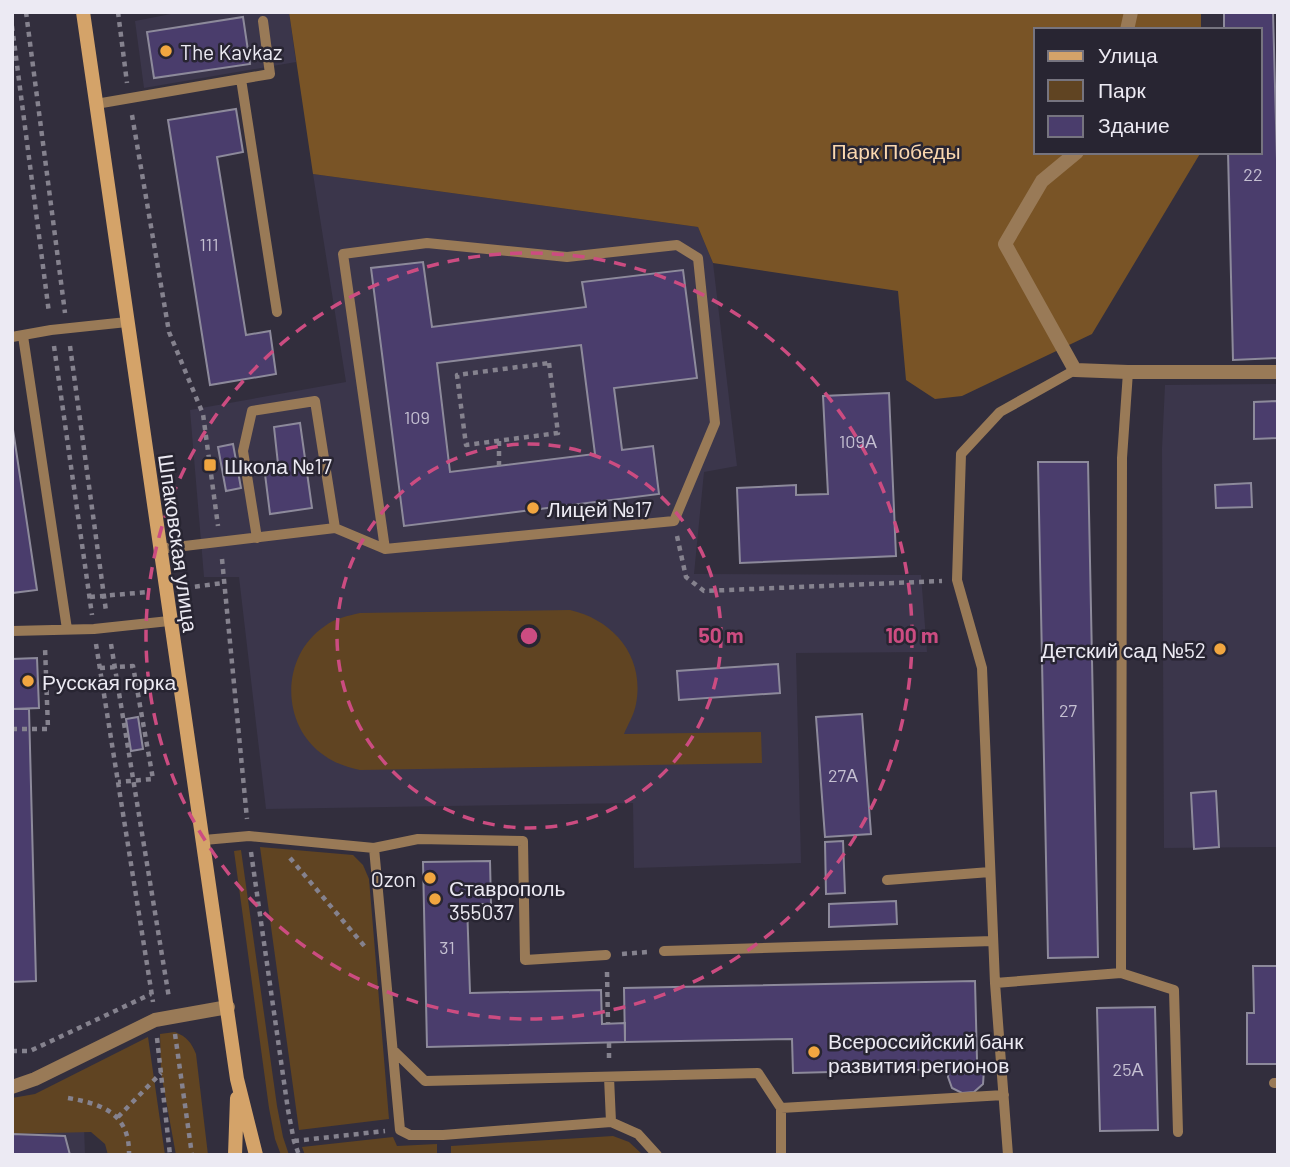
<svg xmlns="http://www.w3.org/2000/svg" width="1290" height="1167" viewBox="0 0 1290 1167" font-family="Barlow,sans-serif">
  <rect width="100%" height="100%" fill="#322e3d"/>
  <path fill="#3b364b" d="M181 12H289L296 62 144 88 135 21Z
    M313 174 698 227 713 263 737 466 704 472 694 574 921 575 927 652 796 653 801 863 634 868 633 803 266 809 239 577H204L190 410 346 382Z
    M1278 384V847L1164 848 1162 449 1165 385Z
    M84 1126 85 1155H12V1128Z"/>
  <path fill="#604422" d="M570 610C614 620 645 657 636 704 634 715 628 724 624 734L761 732 762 763 360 770C348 767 336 764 325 756 280 726 280 656 325 626 335 618 348 616 360 613Z
    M260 847 353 855 363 865 369 879 389 1119 299 1130Z
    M241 850 277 1106 283 1137 289 1155H281L275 1139 269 1108 234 851Z
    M175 1032C187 1037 191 1042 196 1054L208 1155H176L161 1073 160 1034Z
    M148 1037 165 1155H108L105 1144 91 1132 12 1134V1098L35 1094Z
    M613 1136 629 1142 643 1155H451V1146Z
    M393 1137 397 1146 437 1144V1155H305L302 1147Z"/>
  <path fill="#795426" d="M289 12H1201V30H1036V152H1201L1092 334 962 396 935 399 906 380 898 291 713 263 698 227 313 174Z"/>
  <path fill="#4a3d6c" stroke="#8d8a9b" stroke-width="2" fill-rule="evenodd" d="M1224 12H1273L1278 197V358L1233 360 1228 152H1260V30H1224Z
    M243 17 250 64 154 78 147 32Z
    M236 109 243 152 217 157 246 335 270 331 276 374 210 385 168 120Z
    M423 262 432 327 586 307 582 282 683 270 697 378 614 388 622 450 653 446 659 494 404 526 371 268ZM581 345 595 454 450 472 437 363Z
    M889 393 896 556 740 563 737 488 796 485V495L828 494 823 396Z
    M1278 401V438L1254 439V402Z
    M12 423 37 590 12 593Z
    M300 423 312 508 270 514 264 466 278 464 274 427Z
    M233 444 241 488 226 491 218 447Z
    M1038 462H1088L1098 957 1048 958Z
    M1251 483 1252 507 1216 508 1215 485Z
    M37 658 39 708 12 709V659Z
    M778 664 780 693 679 700 677 671Z
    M12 709H29L36 981 12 982Z
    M862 714 871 834 825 837 816 717Z
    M138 717 143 749 131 751 126 719Z
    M1216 791 1219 847 1194 849 1191 793Z
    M843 841 845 893 826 894 825 842Z
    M490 861 491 904H467L470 993 601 990 602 1024 625 1023V1042L427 1047 423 862Z
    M896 901 897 924 829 927V904Z
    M1253 966H1278V1064H1247V1013H1254Z
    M975 981 977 1060 984 1070 983 1084 974 1092 962 1093 952 1088 948 1077 949 1069 793 1073 792 1039 625 1042 624 988Z
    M1155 1007 1158 1130 1100 1131 1097 1008Z
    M12 1134 65 1136 70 1155H12Z"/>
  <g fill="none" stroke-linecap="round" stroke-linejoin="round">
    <path stroke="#85828e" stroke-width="4.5" stroke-dasharray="5 5" stroke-linecap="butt" d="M26 12 65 313
      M118 12 127 83
      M12 26 49 313
      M132 115 169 332 203 414 218 526
      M54 346 92 615
      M70 346 106 611
      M549 363 558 433 466 445 457 375Z
      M499 441V466
      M677 536 686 577 704 591 942 581
      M222 559 247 819
      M185 588 223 583
      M90 597 148 592
      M96 644 153 1002
      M111 644 169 998
      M100 668 133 666 153 779 118 782
      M12 729H48L45 647
      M251 852 288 1110 294 1141 299 1155
      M290 858 366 948
      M622 954 648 952
      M607 972 608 1023
      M175 1034 192 1155
      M157 1038 170 1155
      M609 1043V1062
      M12 1051H30L151 994
      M68 1098C103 1104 130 1114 129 1155
      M118 1117 161 1073
      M294 1141 385 1131"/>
    <path stroke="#997a57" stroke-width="10" d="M241 79 277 312
      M96 104 270 74 263 21
      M23 336 67 629
      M12 337 51 330 127 322
      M335 528 385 549 674 521 715 423 698 258 677 245 567 257 427 243 343 254 385 549
      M159 549 335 528 315 401 252 411 243 451 257 538
      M12 631 94 629 169 621
      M204 840 249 836 374 848 418 839 523 841 525 960 606 955
      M374 848 400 1130 410 1135H443L611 1122 638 1134 657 1155
      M887 880 990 872
      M664 951 993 941
      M1121 973 1174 990 1178 1132
      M995 983 1121 973 1122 458 1128 372
      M393 1050 425 1081 758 1073 781 1108 1004 1095
      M609 1077 611 1122
      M1274 1083H1278
      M781 1108V1155
      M1008 1155 995 983 982 668 957 580 961 454 1000 412 1075 370"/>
    <path stroke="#997a57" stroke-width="14" d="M1127 30 1131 12
      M1077 152 1042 181 1005 244 1075 370 1128 372H1278
      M12 1087 35 1079 155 1020 228 1007"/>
    <path stroke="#d4a369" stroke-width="14" d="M83 12 237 1079 256 1155
      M235 1155 237 1098"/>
  </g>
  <g fill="none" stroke="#cc4c81" stroke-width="3.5" stroke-dasharray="12 9">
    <circle cx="529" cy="636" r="192"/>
    <circle cx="529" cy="636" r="383"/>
  </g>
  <g fill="#f1a640" stroke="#282532" stroke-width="2.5">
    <circle cx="166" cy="51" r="7"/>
    <rect x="203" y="458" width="14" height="14" rx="3.5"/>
    <circle cx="533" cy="508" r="7"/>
    <circle cx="1220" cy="649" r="7"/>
    <circle cx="28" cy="681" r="7"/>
    <circle cx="430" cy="878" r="7"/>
    <circle cx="435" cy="899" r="7"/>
    <circle cx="814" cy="1052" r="7"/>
  </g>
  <g text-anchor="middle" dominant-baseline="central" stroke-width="5" stroke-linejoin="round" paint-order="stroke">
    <g font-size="18" fill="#c4bfd1">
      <text x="1253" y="174">22</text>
      <text x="209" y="244">111</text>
      <text x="417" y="417">109</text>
      <text x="858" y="441">109А</text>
      <text x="1068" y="710">27</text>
      <text x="843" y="775">27А</text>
      <text x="447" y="947">31</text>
      <text x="1128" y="1069">25А</text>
    </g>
    <g font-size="21" fill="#eceaf3" stroke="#282532" text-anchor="start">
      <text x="180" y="51">The Kavkaz</text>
      <text x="224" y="465">Школа №17</text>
      <text x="547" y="508">Лицей №17</text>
      <text x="1206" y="649" text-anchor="end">Детский сад №52</text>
      <text x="42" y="681">Русская горка</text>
      <text x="416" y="878" text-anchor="end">Ozon</text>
      <text x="449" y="887">Ставрополь<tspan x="449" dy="24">355037</tspan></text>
      <text x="828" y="1040">Всероссийский банк<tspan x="828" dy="24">развития регионов</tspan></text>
    </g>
    <g font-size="21" fill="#fad7af" stroke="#282532">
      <text x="896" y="150">Парк Победы</text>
    </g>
    <g font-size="21" fill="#eceaf3" stroke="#282532">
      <text transform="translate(179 543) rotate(82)">Шпаковская улица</text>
    </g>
  </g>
  <circle cx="529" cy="636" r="10" fill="#cc4c81" stroke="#282532" stroke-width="3.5"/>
  <g font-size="21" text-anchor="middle" font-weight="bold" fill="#cc4c81" stroke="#282532" stroke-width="5" stroke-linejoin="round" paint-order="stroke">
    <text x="721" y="643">50 m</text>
    <text x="912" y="643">100 m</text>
  </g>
  <rect width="1290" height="1167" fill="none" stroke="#eceaf3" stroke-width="28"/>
  <rect x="1034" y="28" width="228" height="126" fill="#282532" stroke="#76747f" stroke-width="2"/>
  <rect x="1048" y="51" width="35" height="10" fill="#d4a369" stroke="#76747f" stroke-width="2"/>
  <text x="1098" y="63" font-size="21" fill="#eceaf3">Улица</text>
  <rect x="1048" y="80" width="35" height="21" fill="#604422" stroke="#76747f" stroke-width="2"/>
  <text x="1098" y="98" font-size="21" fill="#eceaf3">Парк</text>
  <rect x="1048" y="116" width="35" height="21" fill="#4a3d6c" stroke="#76747f" stroke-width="2"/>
  <text x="1098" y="133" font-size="21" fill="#eceaf3">Здание</text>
</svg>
